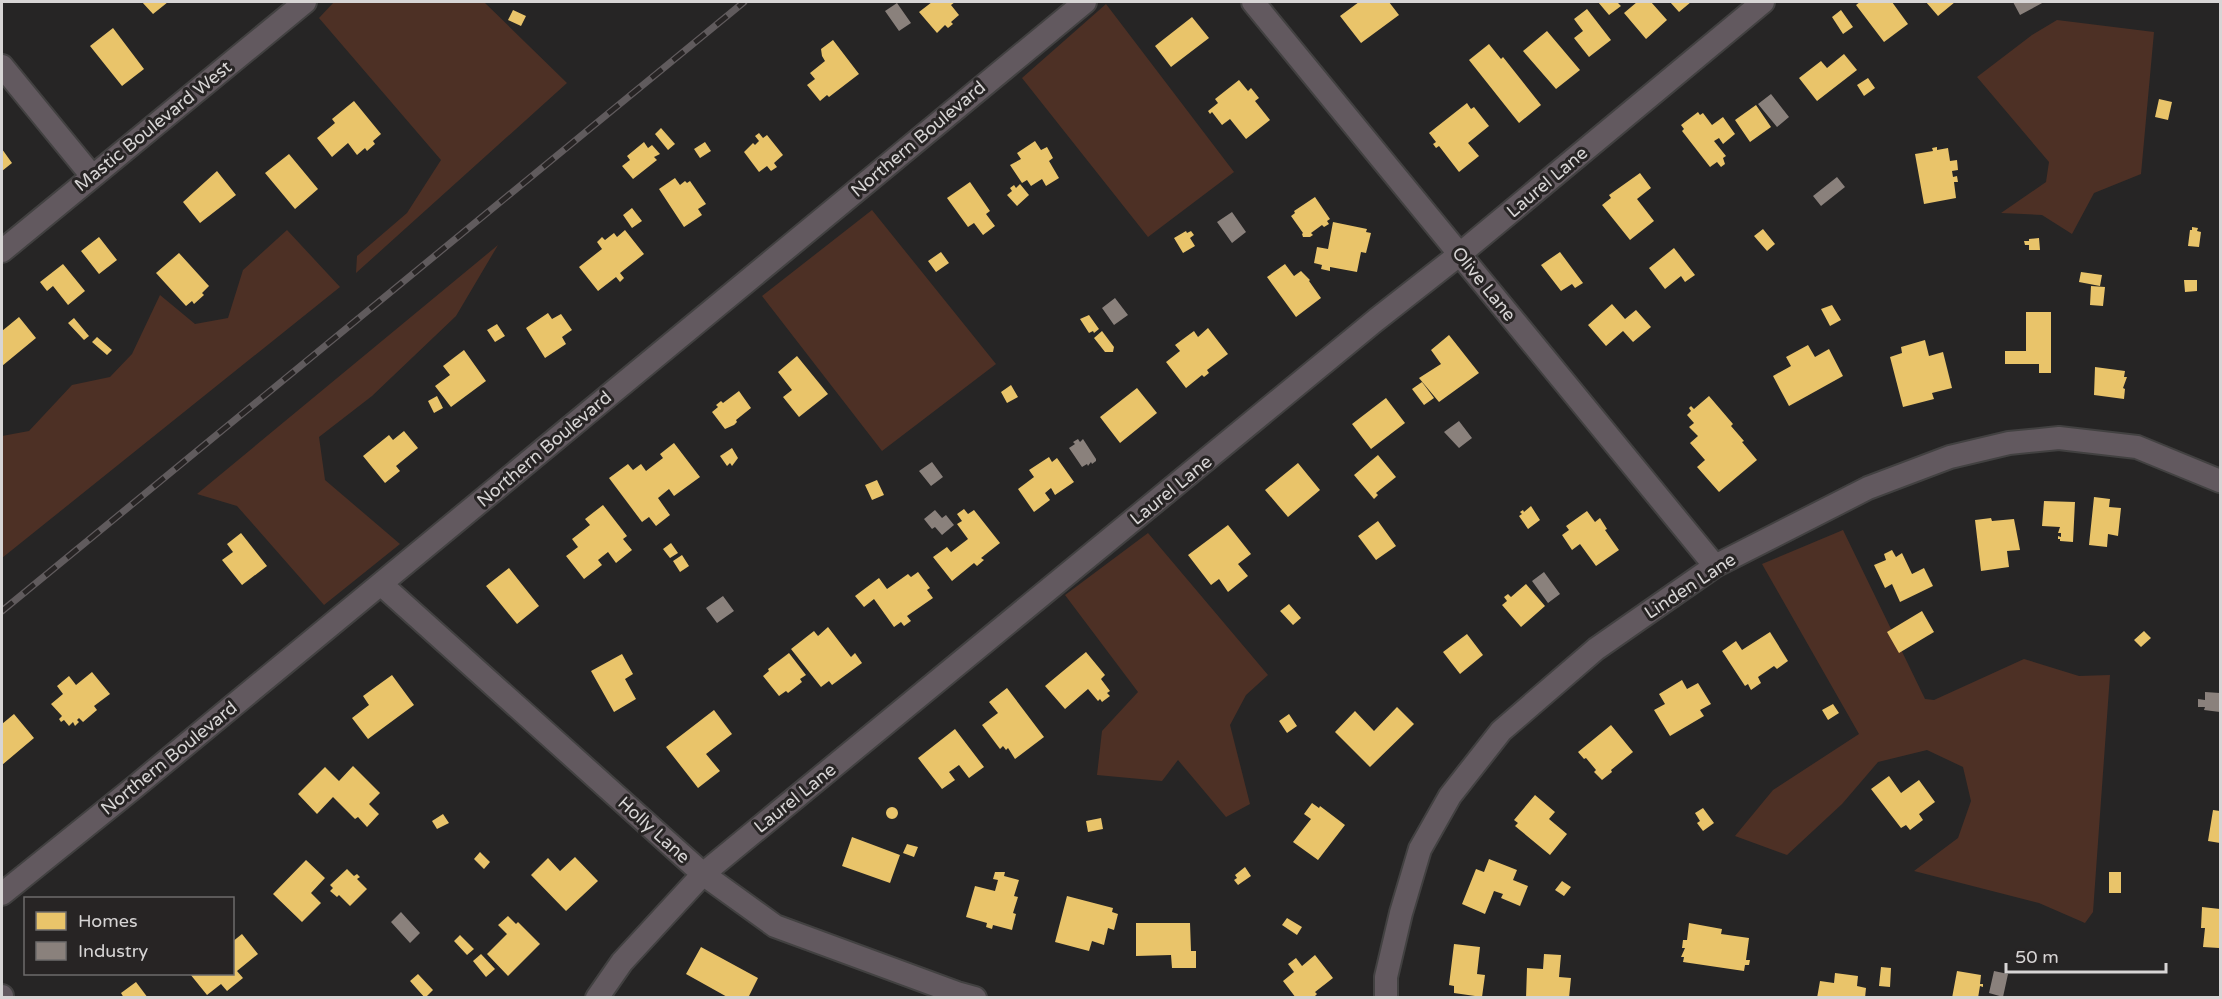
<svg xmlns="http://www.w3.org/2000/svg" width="2222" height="999" viewBox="0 0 2222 999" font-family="'Varela Round',sans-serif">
  <rect width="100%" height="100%" fill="#262525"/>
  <path fill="#4d3025" d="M334 2H484L567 83 356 273 357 256 407 213 441 160 319 18Z
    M1106 4 1234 172 1148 237 1022 78Z
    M2057 20 2154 32 2141 174 2094 193 2072 234 2042 215 2001 213 2046 182 2049 162 1977 77 2032 35Z
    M872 210 996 364 882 451 762 296Z
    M287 230 340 287 2 558V436L29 431 72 385 110 377 132 354 160 295 195 324 228 318 243 270Z
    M498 245 456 316 372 396 319 437 325 480 400 544 324 605 237 506 197 494Z
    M1843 530 1925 699 1934 700 2024 659 2079 676 2110 675 2093 912 2085 923 2039 903 1914 871 1958 838 1971 801 1963 767 1927 750 1878 762 1842 804 1787 855 1735 836 1773 790 1859 734 1762 564Z
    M1148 533 1268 675 1246 695 1230 725 1250 804 1226 817 1178 760 1162 781 1097 775 1102 731 1138 692 1065 595Z"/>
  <path fill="#e9c46a" d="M142 2H168L153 14Z
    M932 2H955L951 5 959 15 951 22 953 24 948 28 945 25 937 33 919 12Z
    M1359 2H1389L1399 15 1361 43 1340 16Z
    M1598 2H1620L1618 3 1621 6 1609 15Z
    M1637 2H1651L1667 20 1646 39 1624 13Z
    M1670 2H1691L1679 12Z
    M1860 2H1892L1908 24 1884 42 1856 5Z
    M1926 2H1955L1938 16Z
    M1587 9 1611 40 1589 57 1574 38 1583 31 1574 19Z
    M513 10 526 16 521 26 508 20Z
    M1841 10 1853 27 1843 34 1832 17Z
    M1192 17 1209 38 1171 67 1155 46Z
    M113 28 144 69 122 86 90 46Z
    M1547 31 1580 70 1556 89 1523 51Z
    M833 40 859 74 829 97 827 95 820 101 807 85 815 79 810 73 825 61 822 56 821 49Z
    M1489 44 1501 59 1503 57 1541 105 1519 123 1469 60Z
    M1844 54 1857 70 1817 101 1799 78 1821 61 1827 68Z
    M1868 78 1875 88 1864 96 1857 85Z
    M1239 80 1248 91 1251 88 1259 98 1255 101 1270 120 1246 139 1230 119 1222 125 1212 112 1210 114 1208 111 1218 103 1215 99Z
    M2159 99 2172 102 2168 120 2155 117Z
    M354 101 381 134 373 141 375 144 367 151 365 148 357 155 348 143 332 157 317 138 335 123 332 119Z
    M1467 103 1471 109 1474 107 1489 126 1468 143 1479 156 1459 172 1439 146 1436 148 1433 144 1436 142 1429 133Z
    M1756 105 1771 127 1750 142 1735 120Z
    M1698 112 1700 115 1703 113 1712 125 1723 117 1735 134 1723 144 1719 138 1714 141 1726 156 1723 158 1725 164 1721 167 1717 162 1710 167 1682 131 1684 129 1681 125Z
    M661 128 675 144 668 150 655 134Z
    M759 133 763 138 767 135 783 155 774 163 777 167 771 171 767 166 759 172 744 152 753 143 755 145 759 141 755 136Z
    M1035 141 1041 150 1047 147 1053 158 1049 161 1059 178 1046 186 1042 179 1031 186 1027 180 1022 183 1010 165 1021 159 1017 153Z
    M644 142 648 148 652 145 660 154 654 157 657 160 633 179 622 166 630 160 627 156Z
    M705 142 711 151 700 158 694 149Z
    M1937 147V150L1948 148 1950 161 1957 160 1958 170 1952 171 1953 177 1957 176 1958 182H1954L1956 198 1924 204 1915 154 1933 151 1932 148Z
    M2 149 12 163 2 171Z
    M289 154 318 189 295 209 265 173Z
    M217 171 236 195 200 223 183 202Z
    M1640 173 1651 188 1637 199 1654 221 1630 240 1602 205 1611 198 1609 195Z
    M675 178 680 185 685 181 687 183 690 181 706 204 698 209 702 215 684 227 659 189Z
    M970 182 990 211 986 214 995 226 983 235 974 223 968 227 947 198Z
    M1020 184 1029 195 1017 206 1007 195 1012 191 1010 188 1014 185 1016 188Z
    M1315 197 1330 219 1327 221 1329 224 1324 227 1322 225 1311 233 1313 235 1310 237H1303L1302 234 1303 233 1291 216 1295 213 1294 211Z
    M632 208 642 221 632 228 623 215Z
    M1333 222 1367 229 1366 232 1371 233 1366 253 1361 252 1357 272 1330 267V271L1321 269 1322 265 1314 263 1317 247 1328 249Z
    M2192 227 2198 228 2197 231 2201 232 2199 247 2188 246 2190 230H2192Z
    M1763 229 1775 244 1767 251 1754 236Z
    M625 230 644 254 620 273 624 278 620 282 616 277 598 291 579 267 602 249 597 242 602 237 605 240 614 233 617 237Z
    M1186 231 1187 233 1191 231 1194 235 1190 238 1195 246 1183 253 1174 238Z
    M99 237 117 260 99 274 81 251Z
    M2039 238 2040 250H2029V245H2025L2024 241H2029V239Z
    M1674 248 1695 275 1685 282 1681 276 1665 289 1649 268Z
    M941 252 949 263 936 272 928 261Z
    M1560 252 1583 283 1575 288 1572 284 1561 291 1541 265Z
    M179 253 209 286 202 293 204 295 194 304 192 301 186 306 156 273Z
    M63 264 85 291 68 305 53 286 47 291 40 282Z
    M1285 264 1294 276 1301 271 1310 280 1309 281 1321 298 1296 317 1267 277Z
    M2081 272 2102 275 2100 286 2079 282Z
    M2184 280H2197V291L2185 292Z
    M2091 286 2105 287 2103 306 2090 305Z
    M1612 304 1625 319 1636 310 1651 327 1633 342 1623 331 1606 346 1588 325Z
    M1832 305 1841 320 1830 326 1821 309Z
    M2026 312H2051V373H2039V364H2005V351H2026Z
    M548 313 552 319 561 314 572 330 562 337 566 344 545 358 526 328Z
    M1089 315 1099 329 1094 333 1093 331 1089 333 1080 319Z
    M19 317 36 338 2 366V331Z
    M74 318 89 336 84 340 68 323Z
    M497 324 505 336 495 342 487 330Z
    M1208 328 1228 354 1207 370 1209 373 1204 377 1202 375 1186 388 1166 362 1180 351 1175 345 1194 331 1198 337Z
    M1102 331 1114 347 1113 352H1105L1094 338Z
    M1449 335 1479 373 1439 402 1419 378 1441 364 1431 350Z
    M97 337 112 350 107 355 92 342Z
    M1925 340 1929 356 1943 352 1952 388 1932 393 1934 399 1903 407 1890 357 1902 353 1901 347Z
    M1808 345 1815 357 1829 349 1843 376 1789 406 1773 376 1791 366 1786 357Z
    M464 350 486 381 451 407 435 386 450 375 443 366Z
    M797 356 828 394 799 417 783 397 792 390 778 372Z
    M2095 367 2125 371 2124 377H2127L2123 388 2125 389 2124 399 2094 395Z
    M1422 382 1434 398 1424 405 1412 389Z
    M1011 385 1018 397 1007 403 1001 392Z
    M1137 388 1157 413 1120 443 1100 417Z
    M739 391 751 408 736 420 737 422 734 425 725 429 712 412 718 407 716 405 721 401 723 403Z
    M437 396 443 408 434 413 428 401Z
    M1709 396 1733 424 1731 426 1744 441 1742 442 1757 460 1719 492 1697 467 1705 460 1690 443 1698 436 1689 427 1694 423 1687 415 1691 411 1689 408 1691 406 1694 409Z
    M1386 398 1405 423 1371 449 1352 424Z
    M404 431 418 448 396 466 400 471 385 483 363 456 389 435 393 440Z
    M674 443 700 477 674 496 669 489 658 498 670 515 656 526 649 517 642 522 609 478 628 464 633 470 641 464 646 471 663 458 660 454Z
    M732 448 738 458 732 466 730 463 727 466 720 456Z
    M1378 455 1396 477 1376 493 1378 495 1374 499 1354 475Z
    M1049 457 1052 462 1057 458 1074 482 1055 495 1051 488 1045 493 1050 500 1034 512 1018 489 1034 477 1029 470Z
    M1298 463 1320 490 1288 517 1265 490Z
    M877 480 884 495 872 500 865 485Z
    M2094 497 2110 499 2109 507 2121 508 2118 536 2108 534 2107 547 2089 545Z
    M2044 501 2075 502 2073 542 2060 541V539H2058V536L2061 537V533H2058L2060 527 2042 526Z
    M603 505 627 536 623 539 632 550 616 563 608 552 598 560 602 565 584 579 566 556 578 547 572 539 590 525 585 519Z
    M1531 506 1540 520 1528 529 1519 516 1522 514 1520 512 1523 510 1524 512Z
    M964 509 968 514 974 510 1000 543 981 558 984 560 977 566 974 563 952 581 933 557 947 547 951 552 968 539 957 524 962 521 957 514Z
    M1587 511 1595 522 1600 518 1607 529 1605 530 1619 550 1596 566 1580 544 1572 550 1562 535 1569 530 1566 526Z
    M1991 518 1992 521 2014 519 2020 550 2007 551 2009 567 1981 571 1975 520Z
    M1378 521 1396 546 1376 560 1358 536Z
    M1228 525 1251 554 1238 564 1248 576 1228 592 1219 579 1211 585 1188 555Z
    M241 533 267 566 242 585 222 560 233 552 227 544Z
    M671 543 678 553 670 558 663 549Z
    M1892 550 1896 557 1902 553 1912 574 1924 568 1933 586 1900 602 1892 584 1885 588 1874 565 1886 560 1884 554Z
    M682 555 689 566 680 572 673 561Z
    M509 568 539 606 517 624 486 586Z
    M918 572 930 588 927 590 933 598 907 616 911 621 904 626 901 622 894 627 874 599 864 607 855 596 879 578 887 589 908 574 911 577Z
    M1526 584 1545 606 1521 627 1502 605 1507 601 1504 597 1508 594 1511 597Z
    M1289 604 1301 618 1293 625 1280 611Z
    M1922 611 1934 632 1899 653 1887 632Z
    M828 627 851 657 855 653 862 663 832 685 829 681 821 687 791 649 814 631 818 636Z
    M2144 631 2151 638 2141 647 2134 640Z
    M1770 632 1788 661 1777 669 1774 666 1758 677 1761 683 1751 690 1748 684 1745 686 1722 651 1736 641 1742 650Z
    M1467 634 1483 655 1460 674 1443 652Z
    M1086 652 1105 675 1101 679 1110 691 1107 693 1110 696 1102 702 1100 699 1098 701 1088 689 1065 709 1045 686Z
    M789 653 806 675 800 679 802 682 788 693 786 691 779 696 763 676 769 671 768 669Z
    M622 654 633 674 625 679 636 699 614 712 591 671Z
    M92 672 110 694 94 706 97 710 83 722 79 718 77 720 79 722 75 726 73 722 69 726 64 720 61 722 59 719 62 716 51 704 63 694 57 686 69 676 76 685Z
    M392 675 414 705 368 739 352 718 369 705 363 696Z
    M1682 680 1687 689 1698 683 1711 704 1700 710 1704 716 1670 736 1654 710 1665 704 1659 694Z
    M1007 688 1044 737 1015 759 1008 748 1006 750 1003 746 1000 749 982 725 998 713 989 702Z
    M1833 704 1839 713 1828 720 1822 710Z
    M1397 707 1414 724 1370 767 1335 732 1355 711 1374 731Z
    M714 710 732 734 706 754 720 771 698 788 666 747Z
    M14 714 34 738 2 765V724Z
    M1289 714 1297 726 1287 733 1279 721Z
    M1611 725 1633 752 1611 770 1612 772 1602 780 1594 772 1596 770 1586 758 1584 759 1578 752Z
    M955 729 984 767 969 778 959 765 949 772 955 780 942 789 918 758Z
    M353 766 380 793 369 804 379 814 367 827 358 817 355 819 333 797 317 814 298 794 325 767 339 781Z
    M1889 776 1901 793 1919 780 1935 802 1919 814 1923 820 1910 830 1906 825 1901 828 1871 789Z
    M1535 795 1555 812 1549 819 1567 834 1550 855 1515 826 1518 823 1514 820Z
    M1312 803 1319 808 1320 806 1345 825 1318 860 1293 842 1311 819 1304 814Z
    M886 813a6 6 0 1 1 12 0a6 6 0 1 1-12 0Z
    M1703 808 1714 823 1703 831 1697 823 1700 821 1695 813Z
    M2213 810 2220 811V843L2208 841Z
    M443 814 449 823 437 829 432 821Z
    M1101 818 1103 829 1088 832 1086 821Z
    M852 837 900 855 890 883 842 866Z
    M907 844 918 847 914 857 903 853Z
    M480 852 490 862 484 869 474 859Z
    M575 857 598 881 566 911 531 875 548 858 560 871Z
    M1489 859 1517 870 1513 880 1528 886 1520 906 1501 898 1503 894 1494 891 1485 914 1462 904 1476 869 1484 872Z
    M306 860 325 878 311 893 321 903 302 922 273 894Z
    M1245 867 1251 876 1238 885 1234 880 1237 878 1235 875Z
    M347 869 354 876 357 874 360 877 357 879 367 889 350 906 339 895 337 897 330 891 333 888 330 885Z
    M995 872H1005L1004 876 1019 880 1014 896 1018 897 1013 913 1016 914 1012 930 993 925 992 929 986 927 987 923 966 917 975 886 995 891 998 880 993 879Z
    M2109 872H2121V893H2109Z
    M1562 881 1571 887 1564 896 1555 890Z
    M1067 896 1113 908 1112 912 1118 914 1114 930 1108 928 1104 945 1092 941 1089 951 1055 942Z
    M2202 907 2220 909 2219 948 2203 947 2205 928H2201Z
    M508 916 516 924 518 922 540 944 508 976 487 954 507 934 498 925Z
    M1287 918 1302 927 1297 935 1282 925Z
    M1136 923H1190L1191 951H1196V968H1172L1171 955 1136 956Z
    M1689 923 1722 929 1721 934 1749 938 1746 960H1750L1749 965H1745L1744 971 1683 962 1684 957H1681L1685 948H1682L1683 940H1687Z
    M242 934 258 954 237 971 243 978 227 991 221 984 207 995 190 974H232V942Z
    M460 935 474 949 467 955 454 941Z
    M1454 944 1480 947 1477 974 1485 975 1482 997 1454 993V986L1449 985Z
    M701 947 758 978 748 998H729L686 974Z
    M481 954 495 969 486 977 473 961Z
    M1544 954 1561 955 1559 977 1571 978 1569 998H1526L1527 968 1543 969Z
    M1315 955 1333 978 1315 992 1317 994 1313 998H1296L1283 981 1294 972 1288 964 1296 958 1302 966Z
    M1881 967 1891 968 1890 987 1879 986Z
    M1957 971 1981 975 1980 984H1983V987L1980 986 1978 998H1952Z
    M1835 973 1858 976 1857 986 1866 988 1865 998H1817L1820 981 1834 983Z
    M418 974 433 990 425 998 410 981Z
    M136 982 148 998H124L121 993Z"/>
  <path fill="#8a817c" d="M2013 2H2044L2020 15Z
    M897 3 911 23 899 31 885 11Z
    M1771 94 1789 117 1777 127 1758 104Z
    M1837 177 1845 187 1821 206 1813 196Z
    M1232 212 1246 232 1232 243 1217 222Z
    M1115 298 1128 315 1114 325 1102 308Z
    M1459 421 1472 438 1459 448 1444 432Z
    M1078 439 1080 442 1083 439 1096 459V461L1092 464 1091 462 1088 466 1087 464 1082 467 1069 448 1075 444 1073 442Z
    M932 462 943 477 931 486 919 471Z
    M935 510 942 518 946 515 954 525 942 535 935 527 932 529 924 519Z
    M1544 572 1560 594 1548 603 1532 581Z
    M723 596 734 611 717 623 706 608Z
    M2205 692 2220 693V712L2204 710 2205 707H2198V699L2205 700Z
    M401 912 420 933 410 943 391 922Z
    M1994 971 2008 974 2003 997 1989 993Z"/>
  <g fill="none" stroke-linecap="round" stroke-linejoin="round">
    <g stroke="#424141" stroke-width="26">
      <path id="minor" d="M1253 2 1715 566
        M2 66 92 176
        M2 251 305 2
        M381 584 703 874 775 926 957 993 975 998
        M2 894 136 786 1085 2
        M2 996V998
        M597 998 622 962 703 874 1376 320 1460 254 1763 2
        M1386 998V977L1401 913 1420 849 1450 796 1501 731 1596 649 1715 566 1868 488 1950 457 2009 443 2059 438 2137 447 2220 481"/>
    </g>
    <use href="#minor" stroke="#62595f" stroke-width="22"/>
    <g stroke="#605b5d" stroke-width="7">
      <path id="rail" d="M2 611 744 2"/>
    </g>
    <use href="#rail" stroke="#272424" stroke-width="4.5" stroke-dasharray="14" stroke-linecap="butt"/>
  </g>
  <g text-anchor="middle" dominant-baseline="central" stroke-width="6" stroke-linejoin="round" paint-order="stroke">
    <g font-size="18" fill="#d7d5d5" stroke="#272424">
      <text transform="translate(153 126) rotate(-39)">Mastic Boulevard West</text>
      <text transform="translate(918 139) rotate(-40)">Northern Boulevard</text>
      <text transform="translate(1547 182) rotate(-40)">Laurel Lane</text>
      <text transform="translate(1484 284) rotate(51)">Olive Lane</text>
      <text transform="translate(544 449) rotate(-40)">Northern Boulevard</text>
      <text transform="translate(1171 490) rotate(-39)">Laurel Lane</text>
      <text transform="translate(1690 586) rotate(-33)">Linden Lane</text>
      <text transform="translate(169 758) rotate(-39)">Northern Boulevard</text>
      <text transform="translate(795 798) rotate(-39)">Laurel Lane</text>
      <text transform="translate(654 830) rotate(42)">Holly Lane</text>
    </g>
  </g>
  <rect width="2222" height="999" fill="none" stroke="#d7d5d5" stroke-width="6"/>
  <rect x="24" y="897" width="210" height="78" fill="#272424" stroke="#6d6b6b" stroke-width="1.5"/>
  <rect x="36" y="912" width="30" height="18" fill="#e9c46a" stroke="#6d6b6b" stroke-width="1.5"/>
  <text x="78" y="927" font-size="18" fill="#d7d5d5">Homes</text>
  <rect x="36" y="942" width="30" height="18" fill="#8a817c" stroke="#6d6b6b" stroke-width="1.5"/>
  <text x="78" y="957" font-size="18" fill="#d7d5d5">Industry</text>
  <path d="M2006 963v9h160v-9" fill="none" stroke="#d7d5d5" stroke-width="3"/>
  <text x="2015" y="963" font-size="18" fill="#d7d5d5" stroke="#272424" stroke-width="4.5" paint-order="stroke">50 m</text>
</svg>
